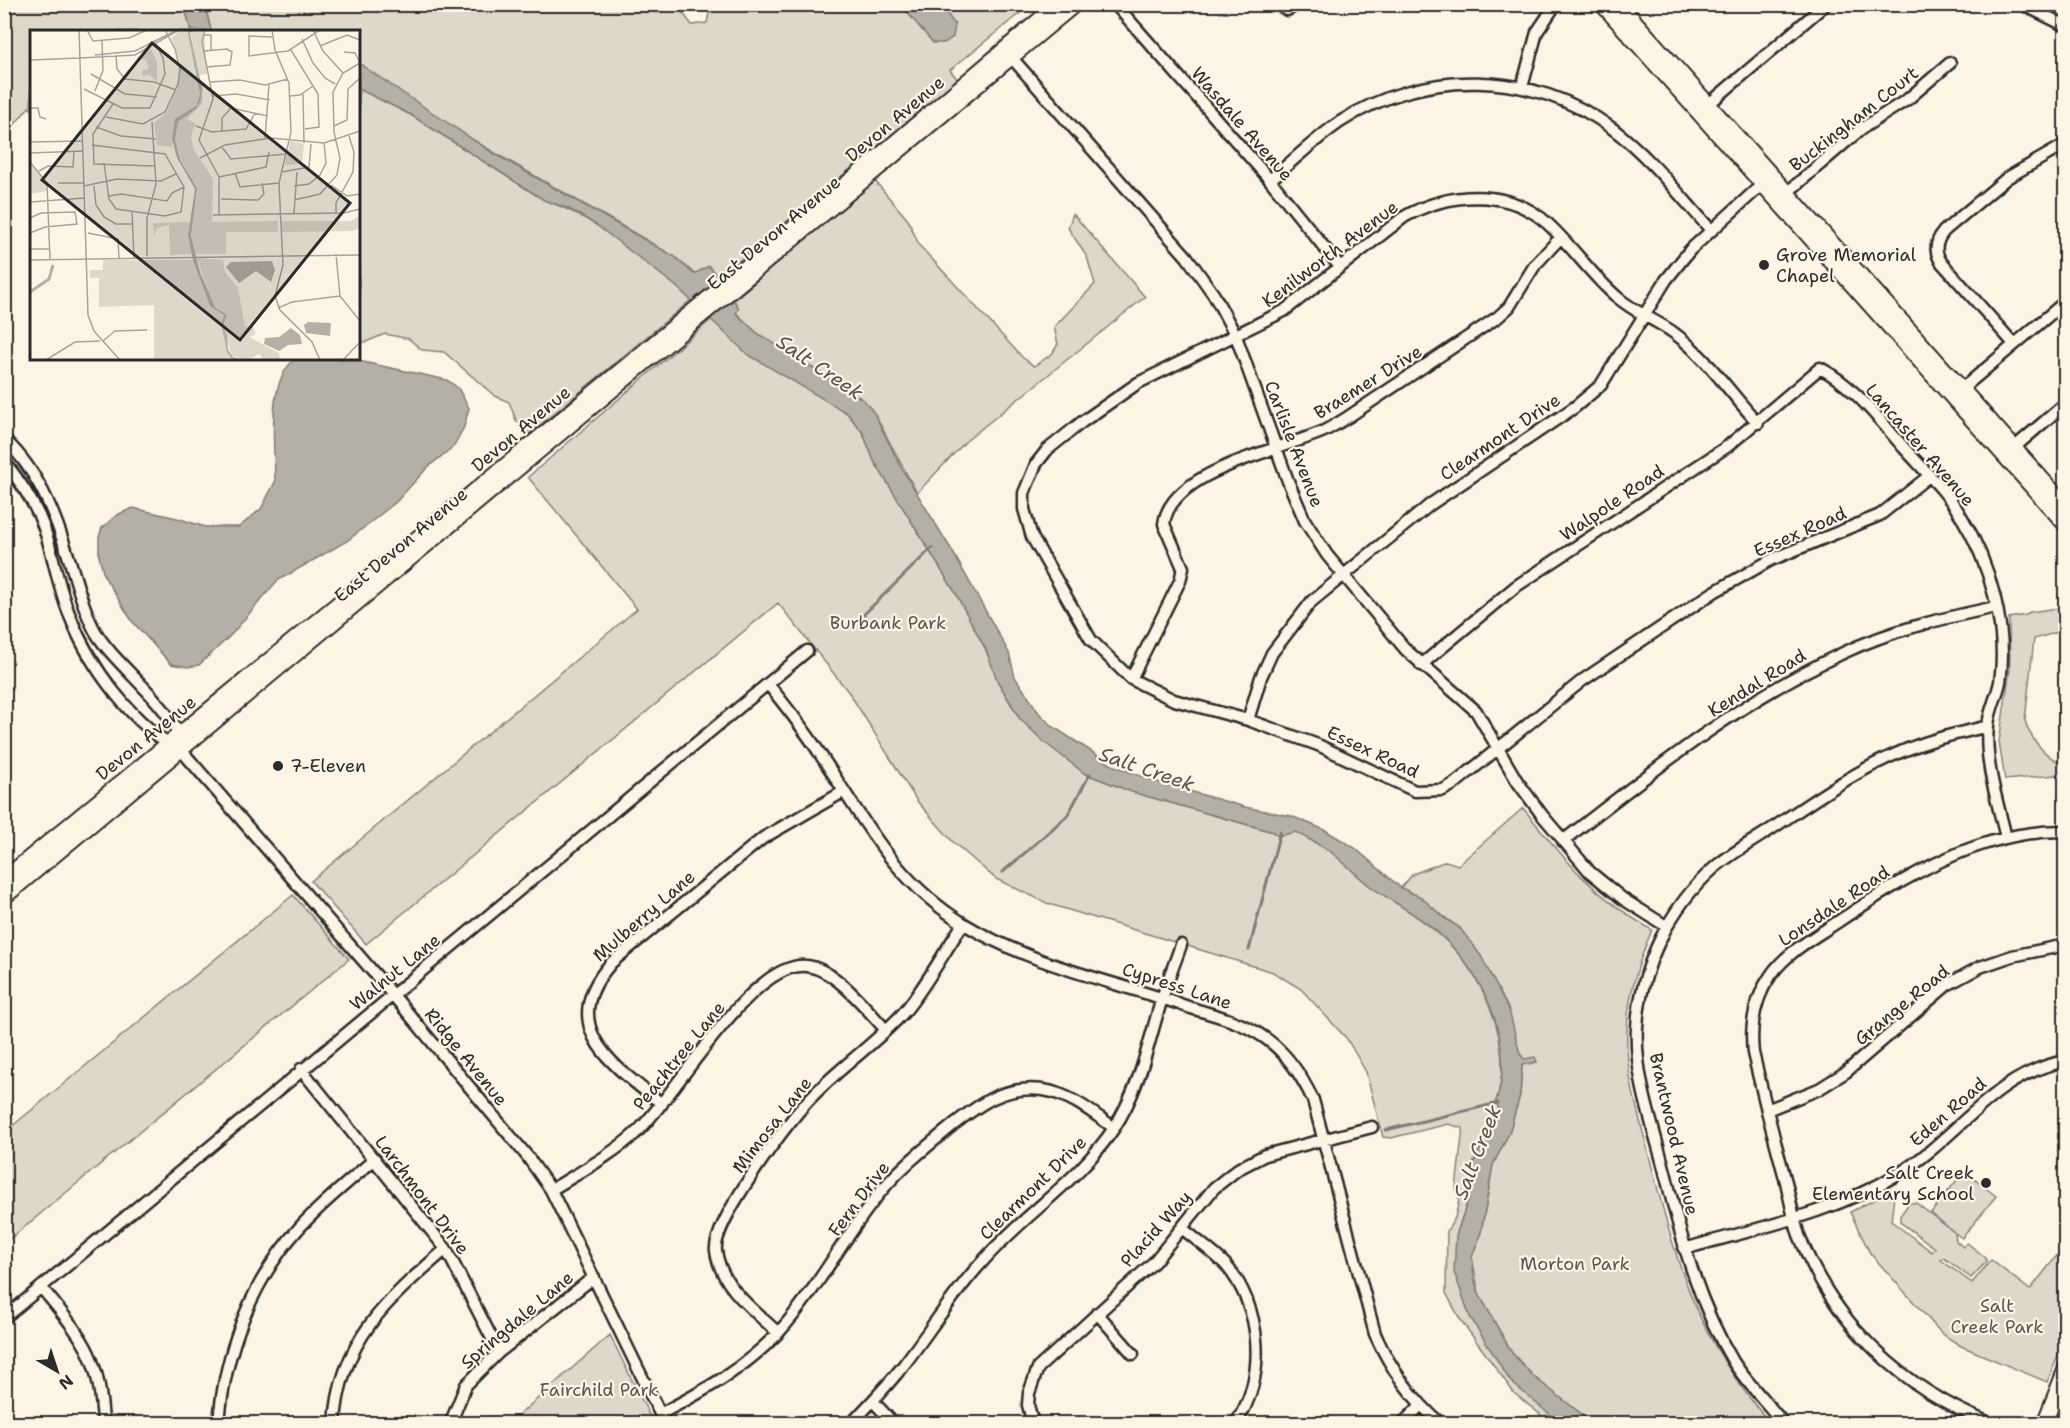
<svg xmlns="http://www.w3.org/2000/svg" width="2070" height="1428" viewBox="0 0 2070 1428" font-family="'Shantell Sans',sans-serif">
  <rect width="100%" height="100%" fill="#fcf5e5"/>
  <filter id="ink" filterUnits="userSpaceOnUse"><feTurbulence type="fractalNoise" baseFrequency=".0167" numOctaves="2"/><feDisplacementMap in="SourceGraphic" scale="12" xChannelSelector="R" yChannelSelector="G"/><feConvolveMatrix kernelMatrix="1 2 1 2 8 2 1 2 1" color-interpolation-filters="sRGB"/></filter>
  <g filter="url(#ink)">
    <path fill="#ded8ca" stroke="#84827a" stroke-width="1.5" d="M676 4 692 25 707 23 709 13 723 5H1030L950 70 958 80 718 278 709 266 695 274 675 257C569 193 458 138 359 63L358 32 211 31 205 5Z
      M4 5H180L187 15 191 31 32 32 31 109 29 107 5 136Z
      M359 89 411 115 544 200C599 219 649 261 691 300L529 434 516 420 509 402 495 396 444 352 422 350 409 339 385 334 366 342H359Z
      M875 181 908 220 919 245 1022 357 1034 366 1052 354 1058 344 1054 327 1095 284 1087 257 1068 228 1073 214 1145 297 966 441 917 493 874 413 845 386 818 372 757 333 736 313 735 299Z
      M712 319 847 413 863 433 874 461 955 592 986 650 998 682 1020 719 1084 773 1132 792 1273 832 1278 836 1296 832C1308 839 1321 845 1332 853 1345 863 1357 876 1370 886 1391 901 1415 913 1434 930 1481 969 1516 1041 1496 1101L1499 1109 1474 1162 1468 1200 1456 1236 1510 1380 1560 1423H1551L1514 1393 1460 1319 1446 1293 1447 1231 1455 1218 1459 1200 1456 1188 1463 1128 1448 1124 1391 1138 1383 1137 1366 1072 1347 1039 1301 989 1273 972 1049 904 996 879 953 842 917 801 850 694 778 603 366 944 311 881 637 609 528 477Z
      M2065 607V630L2034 639 2025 720C2028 735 2043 754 2057 761L2065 759V774L2005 780 1999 742 2010 669 2009 618 2026 615 2030 612Z
      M1523 808C1565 860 1593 896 1652 930 1638 962 1628 995 1627 1031 1625 1072 1638 1112 1648 1152 1677 1263 1693 1334 1770 1423H1593L1534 1377 1512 1353 1479 1294 1472 1257 1481 1232 1493 1165 1509 1133 1520 1095 1522 1065 1537 1062 1524 1059 1520 1054 1460 928C1439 915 1424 898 1401 888L1413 874 1446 861 1458 865Z
      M293 895 349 959 5 1243V1132Z
      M1964 1171 1996 1196 1962 1238 1955 1233 1956 1241 1963 1247 1967 1243 1985 1257 1987 1261 1971 1278 1944 1258 1941 1260 1972 1283 1991 1260 2030 1290 2062 1249 2065 1252V1340L2047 1382 1961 1346 1942 1334 1870 1253 1850 1212 1895 1189 1891 1221 1932 1252 1935 1248 1900 1222V1216L1909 1203H1916L1955 1233 1931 1213Z
      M610 1335 653 1423H514L520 1414Z"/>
    <path fill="#b4b0a5" stroke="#7d7b74" stroke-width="1.5" d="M180 5H205L211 31H191L187 15Z
      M901 5H941L955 25 953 37 944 43H933Z
      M358 63 493 153 675 257 694 274 709 266 739 308 736 313 757 333 864 400 874 413 902 469 951 549 1009 653 1015 677 1039 713 1052 726 1112 765 1154 781 1245 807 1291 816 1325 830 1355 848 1401 888 1421 897 1444 918 1460 928 1481 956 1509 1010 1520 1054 1524 1059 1535 1057 1537 1062 1522 1065 1520 1095 1509 1133 1493 1165 1481 1232 1472 1257 1474 1278 1479 1294 1512 1353 1534 1377 1593 1423H1560L1510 1381 1470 1317 1454 1272 1456 1236 1468 1200 1474 1162 1499 1109 1496 1101C1517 1041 1481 969 1435 930 1415 913 1391 901 1370 886 1357 876 1345 863 1332 853 1321 845 1308 839 1296 832L1278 836 1273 832 1132 792 1084 773 1044 742 1020 719 998 682 986 650 955 592 874 461 863 433 847 413 747 354 677 287 595 224 569 209 544 200 411 115 359 89Z
      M295 359H349L447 380 458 388 469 408 464 427 453 447 428 467 396 502 347 541 277 581 231 635 199 665 188 667 171 664 132 621 104 576 99 556V537L102 528 117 515 133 508 177 518 205 527H239L261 509 275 482C275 447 265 383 295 359Z"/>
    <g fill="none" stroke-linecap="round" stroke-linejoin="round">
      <path stroke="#7d7b74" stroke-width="3" d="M858 620 932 548
        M1003 872 1067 816 1090 774
        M1249 950 1280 832
        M1386 1130 1498 1103"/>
      <g stroke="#2b2b2b" stroke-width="15">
        <path id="street" d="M1115 4 1270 180 1340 267
          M1277 4 1287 10 1299 4
          M2022 4 2066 26
          M1012 58 1187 257 1214 295 1236 336 1288 481 1305 521 1327 555 1406 650 1476 711 1517 781 1542 815 1590 872 1623 899 1666 926
          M1522 87 1537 32 1556 4
          M1703 109 1826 4
          M1270 180C1293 161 1315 139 1340 122 1423 68 1533 69 1613 129 1650 157 1680 196 1711 230
          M1782 197 1861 129 1908 99 1950 63
          M2014 344 1942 263C1934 252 1935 242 1944 231L2007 178 2066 144
          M1957 393 2066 301
          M1758 423C1730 393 1707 357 1674 333 1656 320 1634 312 1617 297 1591 275 1573 247 1548 224 1508 187 1448 192 1404 217L1284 311 1138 383 1082 422 1047 450 1036 464 1024 493V509L1032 537 1091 640 1131 679 1174 700 1248 720 1318 745 1415 791 1443 790 1454 784 1583 680 1714 592 1771 560 1880 515 1929 476
          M4 439C42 474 58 523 73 571 79 591 85 613 95 631 115 666 173 705 180 742
          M2009 452 2066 403
          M4 461C20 481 35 503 44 528 54 557 58 587 70 616 89 666 134 727 182 751L393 995 527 1156 551 1190 665 1424
          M1421 665 1515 587 1728 446 1820 368C1855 386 1880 421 1905 449 1924 470 1947 492 1961 516 1990 563 2008 627 2000 682 1997 697 1989 711 1988 726 1984 762 1998 803 2006 838
          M1131 679 1180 581 1183 568 1164 524C1170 470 1282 450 1324 431 1332 427 1340 422 1348 417L1498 317 1509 307 1535 265 1561 237
          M768 684C787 708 806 731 822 757 865 822 896 883 966 925 1035 967 1115 981 1191 1008 1214 1015 1239 1021 1259 1034 1284 1049 1301 1074 1313 1100L1375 1334C1391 1370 1411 1398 1441 1424
          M1248 720 1261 677 1272 653 1312 601 1431 504 1575 407 1601 385 1666 280 1690 250 1767 180
          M1563 841C1651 772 1741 700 1843 653 1891 630 1944 618 1996 607
          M301 1069 446 1249 499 1352
          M662 1104C613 1065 554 1027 612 962L763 838 843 792
          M1767 1110 1819 1089 1846 1072 1947 985 1980 967 2012 956 2066 945
          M551 1190C580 1172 612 1155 638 1131 676 1095 751 961 806 966 835 968 867 1010 886 1030
          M1182 1228C1196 1240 1212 1251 1225 1264 1262 1306 1268 1378 1235 1424
          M1684 1249C1757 1228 1832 1214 1898 1174 1958 1138 1993 1074 2066 1061
          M41 1287C83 1339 100 1354 103 1424
          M1097 1313 1133 1354
          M4 1318 807 651
          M778 1333C753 1309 721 1287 716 1251 712 1223 784 1128 805 1104 835 1070 875 1045 905 1011 927 984 944 952 963 924
          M873 1401 894 1424
          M660 1414C704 1391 745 1368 779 1332 819 1288 845 1234 883 1189 903 1165 929 1145 953 1125 981 1103 1005 1085 1043 1090 1070 1094 1092 1112 1114 1128
          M219 1424C224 1352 252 1280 300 1227 323 1202 349 1181 375 1159
          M335 1424C339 1341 388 1299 446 1249
          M450 1424 466 1385 499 1352 594 1277
          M851 1424C869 1405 887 1386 903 1366 930 1331 953 1293 983 1261 1024 1214 1079 1181 1114 1128 1139 1090 1147 1048 1160 1005 1166 985 1174 965 1181 945
          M1033 1424 1028 1405 1029 1393 1038 1368 1154 1262 1214 1188 1238 1169 1265 1155 1372 1127
          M1402 1424 1420 1406
          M1784 1424C1768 1404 1748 1384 1734 1363 1699 1305 1682 1242 1666 1176 1654 1128 1634 1076 1637 1027 1641 966 1669 908 1714 868 1735 850 1761 837 1783 821 1830 789 1879 756 1934 740 1952 734 1970 731 1988 726
          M1992 1424C1903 1389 1834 1325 1799 1235 1793 1218 1790 1199 1786 1182 1774 1139 1763 1096 1753 1053 1750 1025 1755 998 1771 975 1788 951 1815 937 1839 921 1907 876 1980 830 2066 831"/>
      </g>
      <g stroke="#2b2b2b" stroke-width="18">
        <path id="secondary" d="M1602 4 2066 525
          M1619 4 2066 506
          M4 879 824 203 1058 4
          M4 897 1075 4
          M2044 1424 2066 1368"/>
      </g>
      <use href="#street" stroke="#fcf5e5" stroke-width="10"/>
      <use href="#secondary" stroke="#fcf5e5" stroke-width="14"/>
    </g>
  </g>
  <g fill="#2b2b2b" stroke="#fcf5e5" stroke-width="2">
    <circle cx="1764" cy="265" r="6"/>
    <circle cx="278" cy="766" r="6"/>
    <circle cx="1986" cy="1183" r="6"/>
  </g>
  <g text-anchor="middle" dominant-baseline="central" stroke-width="4.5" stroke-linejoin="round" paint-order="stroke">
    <g font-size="18" fill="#2b2b2b" stroke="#fcf5e5">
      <text transform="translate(895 119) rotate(-40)">Devon Avenue</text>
      <text transform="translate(1854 119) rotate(-38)">Buckingham Court</text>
      <text transform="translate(1242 124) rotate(49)">Wasdale Avenue</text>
      <text transform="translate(774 233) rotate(-40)">East Devon Avenue</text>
      <text transform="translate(1330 254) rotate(-37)">Kenilworth Avenue</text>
      <text transform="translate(1368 382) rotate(-32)">Braemer Drive</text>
      <text transform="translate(521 429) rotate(-40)">Devon Avenue</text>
      <text transform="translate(1500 437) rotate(-34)">Clearmont Drive</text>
      <text transform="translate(1294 444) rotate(69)">Carlisle Avenue</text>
      <text transform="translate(1920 445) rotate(49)">Lancaster Avenue</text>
      <text transform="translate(1612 503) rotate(-34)">Walpole Road</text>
      <text transform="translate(1800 532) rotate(-24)">Essex Road</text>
      <text transform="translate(401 545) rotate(-40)">East Devon Avenue</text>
      <text transform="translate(1757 683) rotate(-32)">Kendal Road</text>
      <text transform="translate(146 738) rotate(-39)">Devon Avenue</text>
      <text transform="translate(1373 752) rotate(25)">Essex Road</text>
      <text transform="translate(1834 906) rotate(-34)">Lonsdale Road</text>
      <text transform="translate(644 916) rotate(-41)">Mulberry Lane</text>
      <text transform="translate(395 972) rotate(-39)">Walnut Lane</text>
      <text transform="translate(1177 986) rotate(18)">Cypress Lane</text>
      <text transform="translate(1902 1005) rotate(-39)">Grange Road</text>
      <text transform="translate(679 1056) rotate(-51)">Peachtree Lane</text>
      <text transform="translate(466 1057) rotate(51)">Ridge Avenue</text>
      <text transform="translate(1948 1112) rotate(-41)">Eden Road</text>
      <text transform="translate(772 1125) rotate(-52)">Mimosa Lane</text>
      <text transform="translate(1674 1134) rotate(77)">Brantwood Avenue</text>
      <text transform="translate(1033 1188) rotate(-44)">Clearmont Drive</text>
      <text transform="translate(422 1195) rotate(53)">Larchmont Drive</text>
      <text transform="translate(859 1199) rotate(-53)">Fern Drive</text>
      <text transform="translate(1156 1229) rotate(-48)">Placid Way</text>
      <text transform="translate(517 1320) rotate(-40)">Springdale Lane</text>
    </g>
    <g font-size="18" fill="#2b2b2b" stroke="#fcf5e5" text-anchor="start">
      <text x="1776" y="255">Grove Memorial<tspan x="1776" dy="21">Chapel</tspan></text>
      <text x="290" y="766">7-Eleven</text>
      <text x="1974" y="1173" text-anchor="end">Salt Creek<tspan x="1974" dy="21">Elementary School</tspan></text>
    </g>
    <g font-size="18" fill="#585653" stroke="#fcf5e5">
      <text x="888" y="623">Burbank Park</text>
      <text x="1575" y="1264">Morton Park</text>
      <text x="1997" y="1306">Salt<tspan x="1997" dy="21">Creek Park</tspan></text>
      <text x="599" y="1390">Fairchild Park</text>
    </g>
    <g font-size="20" font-style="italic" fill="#545350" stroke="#fcf5e5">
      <text transform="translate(820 367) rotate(34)">Salt Creek</text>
      <text transform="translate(1147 769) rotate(19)">Salt Creek</text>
      <text transform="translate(1477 1152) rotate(-69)">Salt Creek</text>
    </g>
  </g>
  <g transform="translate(30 30)">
    <rect width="330" height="330" fill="#fcf5e5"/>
    <path d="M151 0H157L170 64 166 76 146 91 142 117 127 115 124 93 136 83 147 59 150 32 141 8ZM160 0H174L177 44 169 45ZM121 19 127 32V51L119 45 113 46 112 41 119 39 116 30 106 28ZM172 53 173 60 172 74 157 89 166 94 161 106 163 118 183 149 182 192 248 191V202H196V224H166L161 202 167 158 150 130 145 110 148 92 166 79 171 70ZM260 111 274 114 272 134 255 135ZM0 133 14 149 17 161 0 164ZM330 186V198L322 201 251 202V191H320ZM160 192 158 205 163 224 140 225 139 195 127 198 124 206 123 193ZM167 228 193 230 195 242 208 258 215 297 223 296 225 304 219 307 249 323 250 330H234L229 324 218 330 202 326 193 296 197 285 182 274ZM73 230H165L180 276 194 285 191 294 195 313 201 328 207 330H124V275L69 277V248H60V240H73Z" fill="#ded8ca"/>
    <path d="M157 0H165L160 3 172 57 171 70 166 79 148 92 145 110 150 130 167 158 161 205 170 242 185 277 197 285 193 296 197 304 198 319 203 327 212 330 201 328 197 322 191 294 194 285 180 276 163 230 158 205 165 159 147 128 142 108 145 89 166 76 170 64ZM242 231 245 240 241 252 226 241 209 253 196 237 201 232ZM278 292 301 293 300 306 276 303 274 295ZM261 298 270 305 272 314 258 315 249 321 234 314 235 308 249 307Z" fill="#b4b0a5"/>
    <path fill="none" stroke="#b4b0a5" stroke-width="3" d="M0 262 19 249 23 235"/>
    <path fill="none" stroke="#a8a49b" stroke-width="1.5" d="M49 0 58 285 64 301 90 330M57 0 63 11 99 8 117 0M175 0 172 12 183 69 169 110 189 147V185M242 0 245 20 259 53 261 102 249 153 253 235 245 266 250 280 282 312 290 330M283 0 293 21 313 43M174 5H181V20M242 7 219 6V26L258 21 290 0M272 9 283 33 295 48 305 54M290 16 317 5 330 10M261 20 288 64 289 97 275 99M174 21 197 19 202 22 200 35 177 37M314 22 325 23 330 33M65 25 105 21 145 1M86 25 87 39 95 49 124 52 146 60M50 28 105 25 149 0M0 30 50 28M61 44 95 64 127 67M180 52 210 50 235 55 258 49M54 59 92 78H120L135 44 133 28 125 12M65 61 73 40 72 10M273 64 274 113M183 66 206 64 240 70M260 66 270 65 283 56M83 74 63 104 64 134 125 136M0 78H8L10 87 16 89M76 87 113 94 135 82 148 54 150 39 145 19 135 0M166 96 182 102 216 99 225 83M304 96 317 90 318 59 330 48M66 97 91 106 126 109M192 101V88L201 78 238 86M235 108 239 54M0 112 53 111M62 115 135 124 154 157 151 182 135 186 86 179 79 169 74 133M191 116 201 129 256 124M0 123 53 121M170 128 195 115 241 108 294 113 330 101M0 132 17 153 20 229M9 141 18 136 43 137 44 121M252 142 279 137 281 114M205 143 210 157 249 153M189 147 236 137 239 122M28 153H54M301 155 317 166 330 164M54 156 87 149 131 151 146 144M64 156 66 175 74 187 86 194H102M264 156 279 154 290 145 296 133 294 113M79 166 91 164 137 171 142 163 154 157M191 169 228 170 234 164 232 153M264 170 290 164 307 145 310 128 304 102 303 62 313 43 330 33M0 172 55 168M102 181 104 228M264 184 267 142M306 184V173L323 142 324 122 319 106M183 185 314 183 330 179M0 188 11 183 45 182 47 194 15 197 0 203M58 203 88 209 89 228M0 219H20M306 224 310 266 330 291M117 226V188L126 154 122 92M0 230 330 225M248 278 262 272 310 266M73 311 85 301 117 300M16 330 45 312 70 311M313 330 330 312"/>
    <path fill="#2b2b2b" fill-opacity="0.15" stroke="#2b2b2b" stroke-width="3" d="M122 13 320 173 210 310 12 150Z"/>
    <rect width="330" height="330" fill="none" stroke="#2b2b2b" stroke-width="3"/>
  </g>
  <rect width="2070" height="1428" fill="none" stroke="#fcf5e5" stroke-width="24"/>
  <rect x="12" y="12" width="2046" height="1404" fill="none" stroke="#2b2b2b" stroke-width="2" filter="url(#ink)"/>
  <g transform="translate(57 1371) rotate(141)" stroke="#fcf5e5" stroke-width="4.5" paint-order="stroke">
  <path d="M0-4.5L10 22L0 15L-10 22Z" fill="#2b2b2b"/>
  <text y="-9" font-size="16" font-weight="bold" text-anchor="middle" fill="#2b2b2b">N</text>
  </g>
</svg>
